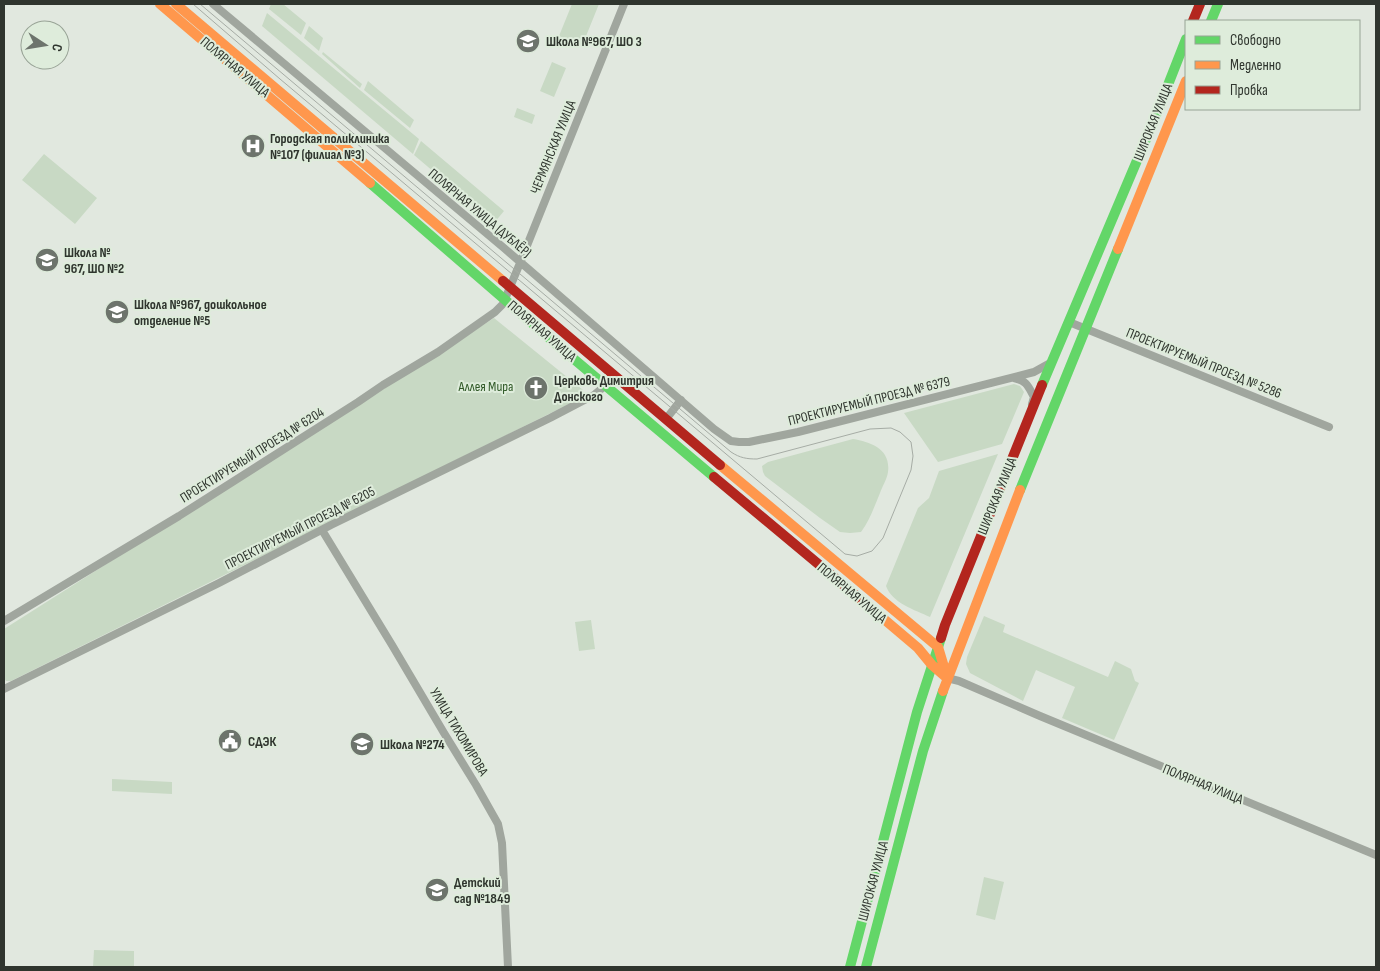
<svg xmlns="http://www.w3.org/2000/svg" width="1380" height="971" viewBox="0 0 1380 971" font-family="'Sofia Sans Condensed',sans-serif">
  <rect width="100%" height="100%" fill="#e1e8df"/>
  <path fill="#c8d9c4" d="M271 4H283L306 23 301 35 269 9Z
    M572 4H599L582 46 559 36Z
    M267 13 419 139 413 154 262 26Z
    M309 26 323 38 319 51 304 38Z
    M323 52 362 84 360 88 322 54Z
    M552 62 566 68 554 97 540 91Z
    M368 81 414 120 410 128 364 90Z
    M517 108 535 115 532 124 514 117Z
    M421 141 504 211 494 223 414 155Z
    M44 154 97 198 75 224 22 180Z
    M494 318 583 390V397L11 681H6L4 678V629Z
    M1014 384 1020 386 1024 392 1002 444 938 462 904 413Z
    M853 439C871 442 891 449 888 472 887 479 882 487 880 493 874 507 870 520 861 532L850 533 840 532 820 518 765 476 763 472 762 466 768 462Z
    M998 454 930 617C915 610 892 603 886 586L918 508 929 498 939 471Z
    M984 616 1005 625 1003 632 1108 677 1115 661 1131 669 1135 681 1139 683 1114 740 1062 718 1075 687 1036 670 1023 701 970 673 966 664 967 657Z
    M591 620 595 649 579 651 575 622Z
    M112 779 172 782V794L112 791Z
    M984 877 1004 882 995 920 976 915Z
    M94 950 134 951V967H93Z"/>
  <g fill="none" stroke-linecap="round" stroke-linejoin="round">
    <path stroke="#a0a69e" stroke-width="8" d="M213 4 504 248 714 429 731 441 739 442H749L798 432 1034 372 1052 362
      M1069 322 1329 427
      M1014 378C1027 381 1028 386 1034 397L1032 404
      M666 419 681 400
      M322 530 392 645 444 733 476 785 498 824 502 843 508 967
      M4 621 179 516 358 402 383 385 438 352 495 312 503 304 520 263 624 4
      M947 678 959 681 1040 716 1376 855
      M4 689 219 583 331 525 550 418 594 395 606 385"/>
    <path stroke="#63d668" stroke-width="10" d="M1211 21 1218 4
      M370 183 556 344 714 477
      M1042 385 1155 118 1186 39
      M1020 490 1118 249
      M850 967 917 712 941 638
      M866 967 923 751 943 691"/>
    <path stroke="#ff974d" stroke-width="10" d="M160 4 370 183
      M176 4 503 281
      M1118 249 1186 81
      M720 465 938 647 947 677
      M859 598 918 648 932 665 947 678
      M943 691 1020 490"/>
    <path stroke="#b3261e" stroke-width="10" d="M1193 21 1200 4
      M503 281 720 465
      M714 477 859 598
      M941 638 945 625 1042 385"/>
    <path stroke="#a6aca5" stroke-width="1" d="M193 4 280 79 845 554 857 556 872 551 883 538 911 470 913 456 911 442 900 432 891 428 870 429 757 459C747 459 740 458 731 452L200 4"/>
  </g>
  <defs>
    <g id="school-disc" transform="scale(1.25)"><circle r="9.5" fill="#6d746c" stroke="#deecdb"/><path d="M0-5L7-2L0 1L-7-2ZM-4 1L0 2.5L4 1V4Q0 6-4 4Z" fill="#fff"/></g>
    <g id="hospital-disc" transform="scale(1.25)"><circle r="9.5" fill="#6d746c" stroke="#deecdb"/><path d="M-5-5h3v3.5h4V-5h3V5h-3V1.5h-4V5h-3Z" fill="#fff"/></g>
    <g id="church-disc" transform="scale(1.25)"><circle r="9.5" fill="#6d746c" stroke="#deecdb"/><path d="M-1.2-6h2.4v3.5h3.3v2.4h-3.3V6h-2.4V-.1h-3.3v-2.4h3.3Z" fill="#fff"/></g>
    <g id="civic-disc" transform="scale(1.25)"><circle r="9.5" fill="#6d746c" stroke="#deecdb"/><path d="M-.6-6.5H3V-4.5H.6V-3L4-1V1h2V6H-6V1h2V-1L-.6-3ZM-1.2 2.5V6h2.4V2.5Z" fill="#fff"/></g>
  </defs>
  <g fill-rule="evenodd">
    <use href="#school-disc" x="528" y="41"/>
    <use href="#hospital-disc" x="253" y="146"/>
    <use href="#school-disc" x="47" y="260"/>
    <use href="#school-disc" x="117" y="312"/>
    <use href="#church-disc" x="536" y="388"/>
    <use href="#civic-disc" x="230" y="741"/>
    <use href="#school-disc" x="362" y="744"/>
    <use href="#school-disc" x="437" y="890"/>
  </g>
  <g text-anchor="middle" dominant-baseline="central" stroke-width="4" stroke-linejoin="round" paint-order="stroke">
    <g font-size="14" font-weight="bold" fill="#2f352e" stroke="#deecdb" text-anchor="start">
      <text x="546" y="41">Школа №967, ШО 3</text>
      <text x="270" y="138">Городская поликлиника<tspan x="270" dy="16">№107 (филиал №3)</tspan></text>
      <text x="64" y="252">Школа №<tspan x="64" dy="16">967, ШО №2</tspan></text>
      <text x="134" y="304">Школа №967, дошкольное<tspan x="134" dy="16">отделение №5</tspan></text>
      <text x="554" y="380">Церковь Димитрия<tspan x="554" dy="16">Донского</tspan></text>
      <text x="248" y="741">СДЭК</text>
      <text x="380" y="744">Школа №274</text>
      <text x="454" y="882">Детский<tspan x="454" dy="16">сад №1849</tspan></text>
    </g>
    <g font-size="14" fill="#2f352e" stroke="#deecdb">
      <text transform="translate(235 67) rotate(40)">ПОЛЯРНАЯ УЛИЦА</text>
      <text transform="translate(1153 122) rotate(-68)">ШИРОКАЯ УЛИЦА</text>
      <text transform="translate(553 147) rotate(-68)">ЧЕРМЯНСКАЯ УЛИЦА</text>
      <text transform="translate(480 213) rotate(40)">ПОЛЯРНАЯ УЛИЦА (ДУБЛЁР)</text>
      <text transform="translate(542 331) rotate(41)">ПОЛЯРНАЯ УЛИЦА</text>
      <text transform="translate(1204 363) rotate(22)">ПРОЕКТИРУЕМЫЙ ПРОЕЗД № 5286</text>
      <text transform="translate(869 401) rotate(-14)">ПРОЕКТИРУЕМЫЙ ПРОЕЗД № 6379</text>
      <text transform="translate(252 455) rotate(-32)">ПРОЕКТИРУЕМЫЙ ПРОЕЗД № 6204</text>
      <text transform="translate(997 496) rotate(-68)">ШИРОКАЯ УЛИЦА</text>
      <text transform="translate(300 528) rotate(-27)">ПРОЕКТИРУЕМЫЙ ПРОЕЗД № 6205</text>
      <text transform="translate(852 593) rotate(40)">ПОЛЯРНАЯ УЛИЦА</text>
      <text transform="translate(459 732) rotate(59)">УЛИЦА ТИХОМИРОВА</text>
      <text transform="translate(1203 784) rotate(22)">ПОЛЯРНАЯ УЛИЦА</text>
      <text transform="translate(873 881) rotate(-75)">ШИРОКАЯ УЛИЦА</text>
    </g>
    <g font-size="14" fill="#305927" stroke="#deecdb">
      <text x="486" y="386">Аллея Мира</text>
    </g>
  </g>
  <rect width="1380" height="971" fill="none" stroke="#2f352e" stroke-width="10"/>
  <rect x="1185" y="20" width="175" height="90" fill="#deecdb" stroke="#98a396"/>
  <rect x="1195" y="36" width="25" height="8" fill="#63d668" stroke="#98a396"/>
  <text x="1230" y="45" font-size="15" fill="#2f352e">Свободно</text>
  <rect x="1195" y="61" width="25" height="8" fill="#ff974d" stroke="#98a396"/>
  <text x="1230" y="70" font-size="15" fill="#2f352e">Медленно</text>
  <rect x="1195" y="86" width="25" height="8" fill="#b3261e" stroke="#98a396"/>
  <text x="1230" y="95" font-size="15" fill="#2f352e">Пробка</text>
  <g transform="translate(45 45) rotate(102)"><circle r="24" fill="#deecdb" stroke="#98a396"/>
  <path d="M0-4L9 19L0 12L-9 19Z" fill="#6d746c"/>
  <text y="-8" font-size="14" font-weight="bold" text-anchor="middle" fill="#2f352e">С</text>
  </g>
</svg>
